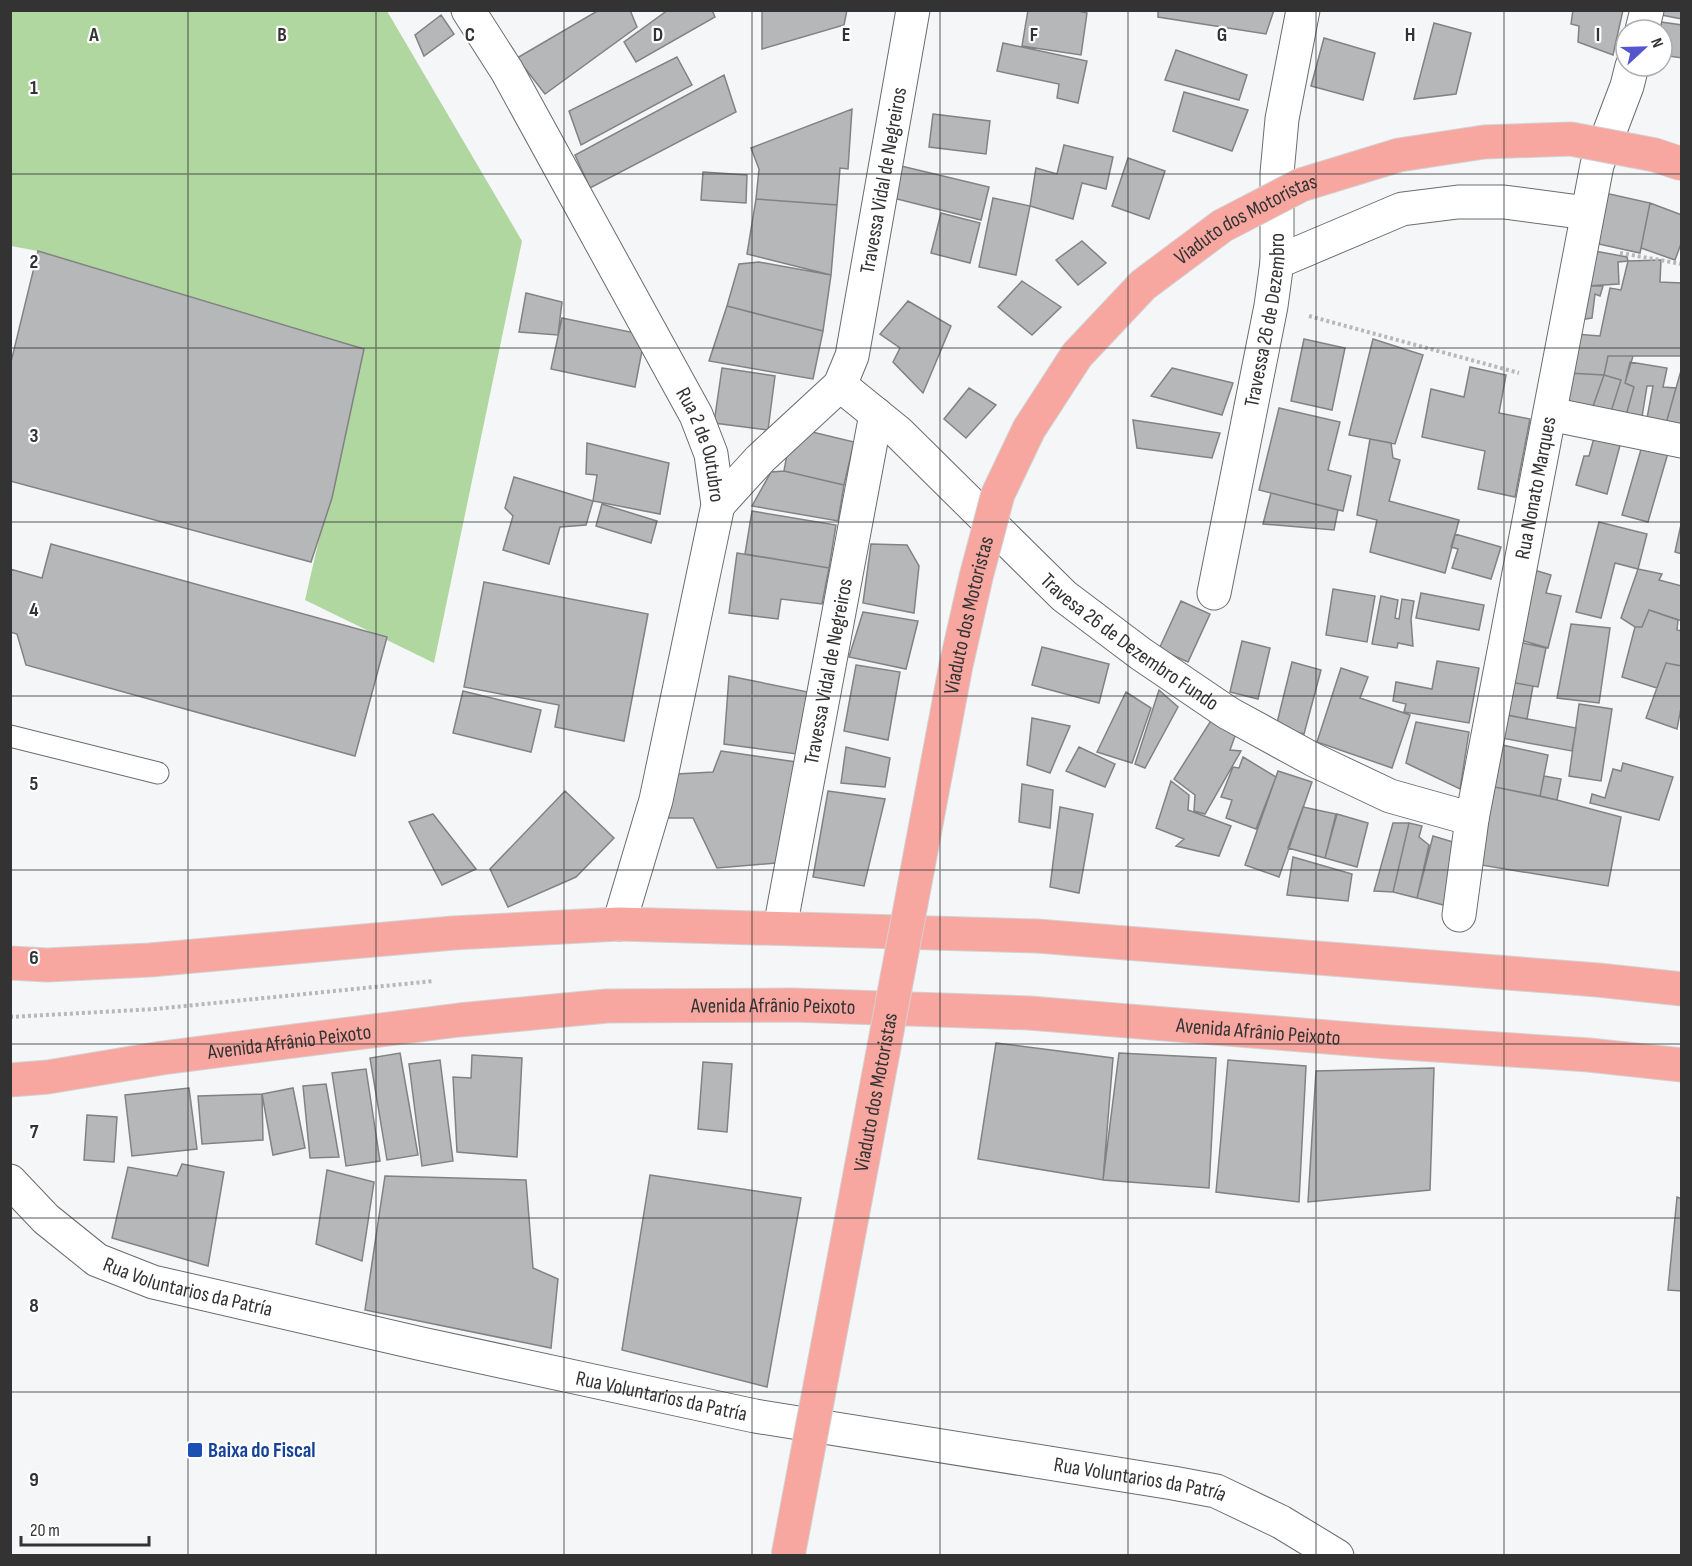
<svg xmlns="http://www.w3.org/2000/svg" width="1692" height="1566" viewBox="0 0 1692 1566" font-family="'Sofia Sans Condensed',sans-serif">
  <rect width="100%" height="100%" fill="#f5f6f8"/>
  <path fill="#b0d7a0" d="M10 11H387L522 241 434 663 305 600 363 349 38 251 11 246Z"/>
  <path fill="#b6b7b9" stroke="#818284" stroke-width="1.5" d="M599 10H630L637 27 545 94 517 58Z
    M668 10H712L715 17 636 62 624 42Z
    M762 10H847L844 25 762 49Z
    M1028 10H1074L1087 13 1081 55 1022 46Z
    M1158 10H1274L1266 34 1158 17Z
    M1573 10H1623L1613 55 1578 42 1579 26 1571 24Z
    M1662 10H1682V19L1661 15Z
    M441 15 454 34 424 56 415 35Z
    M1661 22 1682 25V58L1662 55Z
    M1434 23 1471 33 1456 94 1414 99Z
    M1324 38 1375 53 1363 100 1311 86Z
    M1003 43 1087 61 1078 103 1057 98 1059 84 997 71Z
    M1176 50 1247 75 1239 100 1165 80Z
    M677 57 692 85 581 145 569 111Z
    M724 75 736 112 590 188 575 155Z
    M1184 92 1248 110 1232 151 1173 131Z
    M852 109 848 169 840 168 837 205 756 199 759 169 751 148Z
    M933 114 990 121 986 154 929 147Z
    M1064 145 1113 157 1106 189 1082 183 1073 219 1030 206 1036 168 1057 174Z
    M1128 158 1165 171 1149 219 1112 206Z
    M897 165 989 187 981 220 889 197Z
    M703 172 747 175 746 203 701 200Z
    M1596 191 1650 203 1640 253 1585 241Z
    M993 198 1030 206 1016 275 979 267Z
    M756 199 837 205 831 275 747 254Z
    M1650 203 1682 215V241L1675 260 1641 248Z
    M941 213 980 223 970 263 931 253Z
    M1082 241 1106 263 1078 285 1056 260Z
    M1584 249 1627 257 1628 261 1618 262 1619 284 1586 286Z
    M38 251 364 349 332 498 311 562 10 481V366Z
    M1661 260 1660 282 1682 283V356H1608L1604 375 1568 373 1575 334 1600 336 1610 288 1621 290 1628 261Z
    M759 262 831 275 823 331 727 306 739 264Z
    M1022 281 1061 307 1032 335 998 307Z
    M1586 286H1603L1600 296 1595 294 1592 318 1578 320Z
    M526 293 562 302 558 335 519 332Z
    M908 301 951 326 923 393 893 362 900 348 880 334Z
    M727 306 823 331 813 379 709 361Z
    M562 318 645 335 635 387 551 369Z
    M1304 339 1345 348 1332 410 1291 401Z
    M1373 339 1423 355 1395 444 1349 435Z
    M1608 356H1633L1625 383 1634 387 1623 426 1609 418 1621 380 1604 375Z
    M1630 362 1667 368 1663 387 1676 388 1665 427 1645 429 1653 386H1647L1640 429 1623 426 1634 387 1625 383Z
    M1470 367 1506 375 1499 413 1530 419 1515 497 1478 489 1485 451 1422 437 1431 389 1464 397Z
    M1682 367V432L1665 427Z
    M722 368 775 376 768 430 714 423Z
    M1172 368 1233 383 1222 415 1151 396Z
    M1568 373 1604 375 1591 412 1559 405Z
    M1604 375 1621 380 1609 418 1591 412Z
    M969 388 996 405 966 438 944 419Z
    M1279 408 1340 422 1328 470 1351 476 1343 511 1259 490Z
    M1133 420 1220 433 1212 458 1137 448Z
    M1597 427 1623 434 1607 494 1576 485 1584 456H1589Z
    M808 431 854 442 844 485 784 471 787 454Z
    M1370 439 1391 443 1393 458 1400 460 1389 501 1459 520 1445 573 1370 552 1377 520 1357 515Z
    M587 443 669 463 660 514 593 501 597 475 586 474Z
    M1642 446 1668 453 1648 522 1622 515Z
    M784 471 844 485 838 521 752 506 771 472Z
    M514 477 593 501 586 525 560 527 549 564 503 550 513 516 505 508Z
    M1271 493 1338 510 1334 530 1263 524Z
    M602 504 657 521 651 543 596 526Z
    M752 511 836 525 829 568 745 554Z
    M1682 520V554L1675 552Z
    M1599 522 1647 534 1638 569 1615 563 1601 618 1576 612Z
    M1455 534 1501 547 1491 579 1452 568 1458 549 1451 547Z
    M51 544 387 637 355 756 26 665 17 634 10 632V569L42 578Z
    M871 544 907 545 919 566 914 613 863 603Z
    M737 553 829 568 822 604 781 599 778 619 729 613Z
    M1638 569 1662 574 1659 580 1682 586V621L1649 610 1642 627H1635L1621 618Z
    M1534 570 1551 575 1546 593 1561 596 1548 648 1517 639Z
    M484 582 648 614 624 741 555 727 559 705 464 687Z
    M1333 589 1375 596 1367 642 1326 635Z
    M1421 593 1484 605 1479 630 1416 618Z
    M1381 596 1398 600 1395 618 1399 619 1402 599 1414 601 1411 619 1413 646 1398 643 1397 648 1372 644Z
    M1181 601 1210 614 1188 662 1159 649Z
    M1649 610 1678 620 1677 630 1682 631V666L1666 663 1657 688 1622 677 1635 627H1642Z
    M863 612 918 621 906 669 849 657Z
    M1571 624 1610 628 1599 703 1557 698Z
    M1242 641 1270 648 1258 699 1230 692Z
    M1514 641 1546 648 1538 687 1510 682Z
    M1042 647 1109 664 1099 703 1032 685Z
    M1437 661 1479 668 1469 723 1404 712 1406 704 1393 701 1396 682 1432 689Z
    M1292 662 1321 670 1304 734 1276 727Z
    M1666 663 1682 666V703L1677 729 1646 718Z
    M856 665 900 672 888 740 844 731Z
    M1341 668 1368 677 1360 698 1410 715 1392 768 1317 742Z
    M729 676 808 692 804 755 724 744Z
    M1510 682 1533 686 1527 719 1503 714Z
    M1159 690 1178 707 1145 768 1135 764Z
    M463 691 541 710 531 752 453 733Z
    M1126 692 1151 708 1132 763 1097 752Z
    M1579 704 1612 709 1601 781 1569 776Z
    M1501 714 1576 728 1572 751 1496 737Z
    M1032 718 1070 726 1050 773 1027 765Z
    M1212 719 1235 736 1230 750 1241 751 1205 814 1194 811 1195 795 1174 779Z
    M1416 722 1469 732 1460 789 1406 763Z
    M1498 744 1548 755 1540 796 1490 786Z
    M846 747 890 758 885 787 841 783Z
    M1079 747 1115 764 1105 787 1066 771Z
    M721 751 803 763 787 862 717 868 693 818H665L677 774 713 772Z
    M1243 757 1276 777 1256 829 1226 818 1232 800 1221 797 1233 767 1239 768Z
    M1623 763 1673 777 1659 820 1590 803 1592 794 1605 798 1613 769 1621 771Z
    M1278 771 1312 782 1279 877 1245 865Z
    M1544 776 1561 779 1557 800 1540 796Z
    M1171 781 1189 795 1188 810 1231 826 1219 856 1176 846 1184 839 1156 828Z
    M1022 784 1053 790 1050 828 1019 822Z
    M1490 786 1557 800 1621 817 1608 886 1481 865Z
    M565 791 614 838 576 877 508 907 490 869Z
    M828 791 885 799 864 886 813 877Z
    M1060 807 1093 814 1079 893 1050 887Z
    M1303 807 1336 814 1325 858 1288 848Z
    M433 814 476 869 442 885 409 822Z
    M1337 814 1368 823 1357 867 1325 858Z
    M1393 823H1409L1393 892 1374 891Z
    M1409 823 1422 826 1419 837 1429 845 1417 898 1393 892Z
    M1433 836 1463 845 1447 906 1417 898Z
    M1293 857 1352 874 1348 901 1287 895Z
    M996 1043 1113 1058 1103 1180 978 1159Z
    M400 1053 418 1155 387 1160 370 1058Z
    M1119 1053 1216 1058 1209 1188 1103 1180Z
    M472 1055 522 1058 517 1157 457 1152 453 1077 471 1078Z
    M440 1060 453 1161 422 1166 409 1064Z
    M1228 1060 1306 1066 1299 1202 1216 1192Z
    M703 1062 732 1064 727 1132 698 1129Z
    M1434 1068 1430 1190 1308 1202 1316 1071Z
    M366 1069 380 1161 346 1166 332 1073Z
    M326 1084 339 1157 310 1158 303 1086Z
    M189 1088 197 1149 132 1156 125 1095Z
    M293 1088 305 1148 273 1155 262 1094Z
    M262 1094 263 1140 202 1144 198 1096Z
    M87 1115 117 1117 114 1162 84 1160Z
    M182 1164 224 1172 208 1266 112 1238 128 1167 177 1176Z
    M327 1170 374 1182 362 1261 316 1244Z
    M650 1175 801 1198 767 1387 622 1350Z
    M385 1176 526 1180 533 1268 558 1279 551 1348 365 1310Z
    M1677 1197 1682 1199V1291L1668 1290Z"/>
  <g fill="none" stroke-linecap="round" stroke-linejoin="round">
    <g stroke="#6b6c6e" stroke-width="23">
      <path id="lane" d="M10 736 158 773"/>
    </g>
    <g stroke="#6b6c6e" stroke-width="35">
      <g id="street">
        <path id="s1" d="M468 10 507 71 696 415 711 454 718 505 656 800 619 924"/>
        <path d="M1642 30 1647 10"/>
        <path d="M1277 262 1402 209 1458 202H1504L1587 213"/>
        <path id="s2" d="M840 385 898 432 1064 596 1141 654 1228 713 1314 760 1390 796 1472 819"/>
        <path d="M1550 414 1682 441"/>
        <path id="s3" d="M718 505 760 459 840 385 852 356 913 10"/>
        <path id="s4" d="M1214 593 1271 306 1277 262V173L1282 119 1303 10"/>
        <path id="s5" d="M1459 915 1472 819 1597 165 1627 86 1632 66"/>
        <path id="s6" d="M780 928 876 414"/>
        <path id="s7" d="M10 1181 46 1219 97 1260 153 1282 422 1344 755 1416 1173 1483 1216 1491 1281 1522 1337 1556"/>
      </g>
    </g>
    <g stroke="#d2d2d2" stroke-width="35">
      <g id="primary">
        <path d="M10 963 47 965 150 960 453 933 619 924 1037 936 1598 980 1682 989"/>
        <path id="s8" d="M10 1080 48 1077 162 1058 459 1020 607 1006 793 1005 1029 1013 1389 1042 1589 1055 1682 1065"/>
      </g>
    </g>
    <path stroke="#b7b8ba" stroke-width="4" stroke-dasharray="3 3" stroke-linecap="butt" d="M1620 253 1682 264
      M1309 316 1519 373
      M10 1017 155 1009 434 981"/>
    <use href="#lane" stroke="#fff" stroke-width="21"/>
    <use href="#street" stroke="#fff" stroke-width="33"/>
    <use href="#primary" stroke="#f7a7a0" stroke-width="33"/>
    <g stroke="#d2d2d2" stroke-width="35" stroke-linecap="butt">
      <g id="primary-bridge">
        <path id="s9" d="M788 1556 956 665 976 577 998 494 1029 429 1077 355 1143 285 1222 226 1301 185 1399 155 1484 142 1571 139 1655 155 1682 164"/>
      </g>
    </g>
    <use href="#primary-bridge" stroke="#f7a7a0" stroke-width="33"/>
  </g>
  <path fill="none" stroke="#333334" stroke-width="1.5" stroke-opacity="0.55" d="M188 10V1556M376 10V1556M564 10V1556M752 10V1556M940 10V1556M1128 10V1556M1316 10V1556M1504 10V1556M10 174H1682M10 348H1682M10 522H1682M10 696H1682M10 870H1682M10 1044H1682M10 1218H1682M10 1392H1682"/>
  <rect fill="#1a4fb4" stroke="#fff" stroke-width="2" x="187" y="1442" width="16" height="16" rx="3"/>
  <g text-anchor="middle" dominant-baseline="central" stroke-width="4.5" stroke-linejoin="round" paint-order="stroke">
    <g font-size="21" fill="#333334" stroke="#fff">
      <text stroke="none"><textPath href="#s3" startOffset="381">Travessa Vidal de Negreiros</textPath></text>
      <text stroke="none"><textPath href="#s9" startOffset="1462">Viaduto dos Motoristas</textPath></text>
      <text stroke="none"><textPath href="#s4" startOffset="278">Travessa 26 de Dezembro</textPath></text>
      <text stroke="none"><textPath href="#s1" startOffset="495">Rua 2 de Outubro</textPath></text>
      <text stroke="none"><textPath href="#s5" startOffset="434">Rua Nonato Marques</textPath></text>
      <text stroke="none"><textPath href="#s9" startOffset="958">Viaduto dos Motoristas</textPath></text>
      <text stroke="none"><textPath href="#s2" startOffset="388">Travesa 26 de Dezembro Fundo</textPath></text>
      <text stroke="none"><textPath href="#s6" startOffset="261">Travessa Vidal de Negreiros</textPath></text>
      <text stroke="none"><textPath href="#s8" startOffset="768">Avenida Afrânio Peixoto</textPath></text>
      <text stroke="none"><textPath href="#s8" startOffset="1254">Avenida Afrânio Peixoto</textPath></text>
      <text stroke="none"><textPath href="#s8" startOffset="282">Avenida Afrânio Peixoto</textPath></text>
      <text stroke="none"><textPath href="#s9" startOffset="472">Viaduto dos Motoristas</textPath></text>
      <text stroke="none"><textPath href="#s7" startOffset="213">Rua Voluntarios da Patría</textPath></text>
      <text stroke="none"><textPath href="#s7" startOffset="699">Rua Voluntarios da Patría</textPath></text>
      <text stroke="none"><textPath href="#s7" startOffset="1185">Rua Voluntarios da Patría</textPath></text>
    </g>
    <g font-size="21" font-weight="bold" fill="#164399" stroke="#fff" text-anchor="start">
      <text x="208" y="1450">Baixa do Fiscal</text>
    </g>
  </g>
  <g font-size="20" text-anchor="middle" font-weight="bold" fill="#333334" stroke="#fff" stroke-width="4.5" stroke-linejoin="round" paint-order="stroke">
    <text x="94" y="41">A</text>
    <text x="282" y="41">B</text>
    <text x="470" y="41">C</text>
    <text x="658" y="41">D</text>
    <text x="846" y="41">E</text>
    <text x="1034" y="41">F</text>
    <text x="1222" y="41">G</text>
    <text x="1410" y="41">H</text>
    <text x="1598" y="41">I</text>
    <text x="34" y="94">1</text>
    <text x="34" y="268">2</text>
    <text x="34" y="442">3</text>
    <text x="34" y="616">4</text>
    <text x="34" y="790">5</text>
    <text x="34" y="964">6</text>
    <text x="34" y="1138">7</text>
    <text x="34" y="1312">8</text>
    <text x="34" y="1486">9</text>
  </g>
  <rect width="1692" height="1566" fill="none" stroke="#333334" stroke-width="24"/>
  <g transform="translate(1644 48) rotate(68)"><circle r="28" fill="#ffffff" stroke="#adadae" stroke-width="1.5"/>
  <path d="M0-4.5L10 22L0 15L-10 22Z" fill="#5555cc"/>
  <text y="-9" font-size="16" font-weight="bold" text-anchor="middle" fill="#333334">N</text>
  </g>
  <path d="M21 1536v9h128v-9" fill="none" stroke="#333334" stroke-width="3"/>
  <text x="30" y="1536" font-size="18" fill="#333334" stroke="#ffffff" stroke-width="4.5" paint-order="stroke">20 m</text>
</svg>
